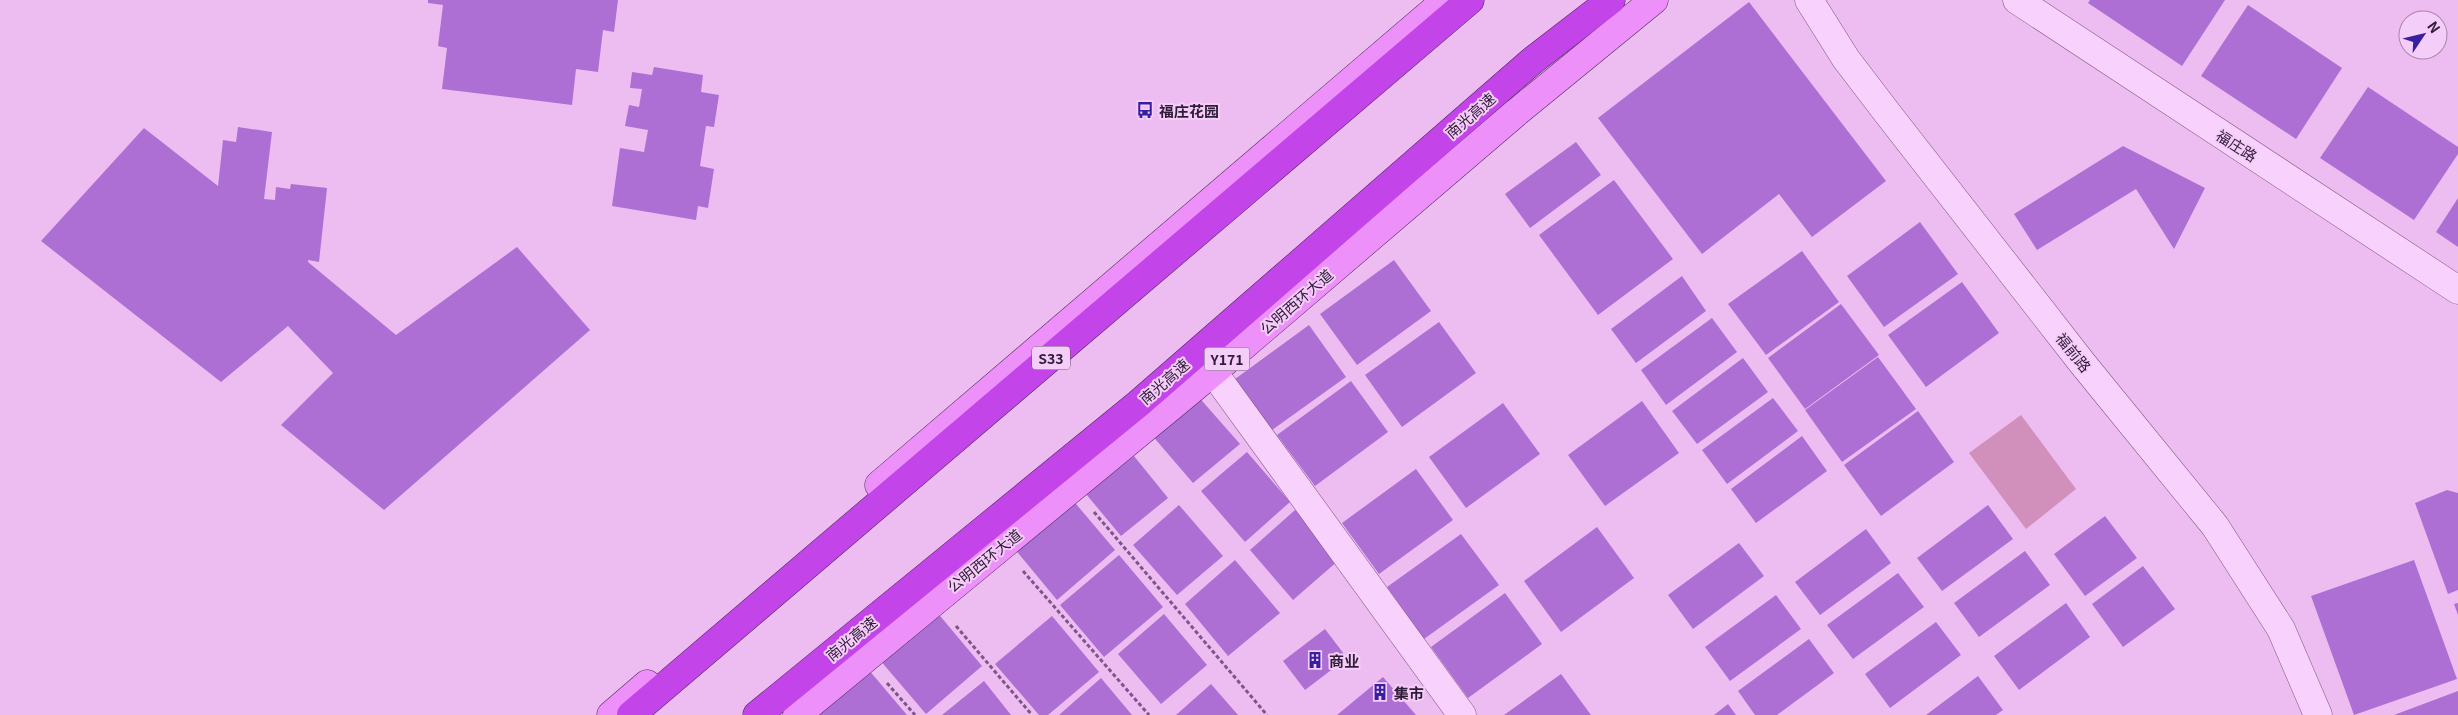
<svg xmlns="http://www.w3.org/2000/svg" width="2458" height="715" viewBox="0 0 2458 715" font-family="Georgia,'Noto Sans SC',serif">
  <rect width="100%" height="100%" fill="#edbdf2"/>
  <path fill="#d190bc" d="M2021 415 2076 489 2026 529 1969 453Z"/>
  <path fill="#ad6fd4" d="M428 0H618L614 32 603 30 598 72 576 69 572 105 442 89 447 48 438 46 443 5 428 3Z
    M2090 0H2225L2182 66 2088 3Z
    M1749 2 1886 181 1812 237 1779 194 1702 254 1598 118Z
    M2248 5 2342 68 2296 139 2201 76Z
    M654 67 703 75 701 92 719 95 714 127 706 126 700 166 714 169 708 208 698 206 696 220 612 206 620 148 644 152 648 130 625 126 629 105 639 107 642 89 630 88 632 72 652 75Z
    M2368 87 2458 147V154L2414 220 2320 158Z
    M238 127 272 132 264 199 275 200 276 187 290 189 291 184 327 188 319 262 308 260V262L396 335 517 247 590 330 384 510 281 425 333 373 288 326 221 382 41 241 144 128 218 186 223 140 236 142Z
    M1576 142 1601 175 1530 228 1505 194Z
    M2123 146 2205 188 2174 249 2136 189 2037 250 2014 214Z
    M1614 180 1673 259 1598 315 1539 235Z
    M2458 198V247L2436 232Z
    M1920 222 1958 274 1884 327 1847 276Z
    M1802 251 1839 302 1766 355 1728 304Z
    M1394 260 1431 311 1357 365 1320 314Z
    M1682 276 1706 311 1636 363 1611 329Z
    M1962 282 1999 333 1926 387 1888 335Z
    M1841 304 1879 355 1805 409 1768 358Z
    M1712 318 1737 352 1666 405 1641 370Z
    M1439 322 1476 373 1402 427 1365 375Z
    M1309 325 1346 377 1272 430 1235 379Z
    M1878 357 1916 409 1842 462 1805 410Z
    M1743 358 1768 392 1697 444 1672 411Z
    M1351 381 1388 432 1315 486 1277 435Z
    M1196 394 1240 444 1193 483 1150 433Z
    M1773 398 1798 431 1727 484 1702 450Z
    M1642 401 1679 453 1605 506 1568 455Z
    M1503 403 1540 454 1466 508 1429 457Z
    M1918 411 1954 462 1881 516 1844 465Z
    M1802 436 1827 471 1756 523 1731 489Z
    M1247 452 1290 502 1245 542 1201 491Z
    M1134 456 1168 498 1121 536 1086 494Z
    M1416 469 1453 520 1379 574 1342 523Z
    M2447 490 2458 493V590L2448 594 2415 503Z
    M1071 498 1115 550 1057 600 1013 547Z
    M1179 505 1223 556 1177 595 1133 545Z
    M1988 505 2013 539 1942 591 1917 558Z
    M1295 510 1339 560 1293 600 1250 550Z
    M2105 516 2137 558 2085 596 2054 554Z
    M1597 527 1634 578 1561 632 1524 581Z
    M1866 529 1891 563 1820 615 1795 582Z
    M1461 534 1499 585 1424 639 1387 587Z
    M1739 543 1764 576 1693 629 1668 595Z
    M2025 551 2050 585 1979 637 1954 603Z
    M1119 555 1163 607 1104 657 1060 605Z
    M1235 560 1280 613 1228 656 1185 604Z
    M2414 560 2457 679 2354 715 2311 596Z
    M2143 566 2175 609 2123 647 2092 604Z
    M1898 573 1924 607 1853 659 1827 625Z
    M1505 593 1542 644 1468 698 1431 647Z
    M1776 595 1801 629 1730 681 1705 647Z
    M2066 603 2090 637 2019 690 1994 656Z
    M2458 603V615L2454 604Z
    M936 611 982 666 926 714 879 659Z
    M1164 614 1207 665 1161 704 1118 654Z
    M1052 616 1099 672 1048 715H1039L995 664Z
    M1936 622 1961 655 1890 708 1865 674Z
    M1325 629 1347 658 1305 690 1283 661Z
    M1809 639 1834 673 1777 715H1755L1738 691Z
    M868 669 907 715H813Z
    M1561 674 1591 715H1504Z
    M1978 676 2003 710 1996 715H1926Z
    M1383 677 1416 715H1337Z
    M1101 678 1132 715H1059Z
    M984 681 1011 715H942Z
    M1211 684 1238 715H1176Z
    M2458 691V715H2394Z
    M1728 704 1736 715H1714Z"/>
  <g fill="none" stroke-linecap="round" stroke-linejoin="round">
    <g stroke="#7d558b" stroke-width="29">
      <path id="minor" d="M1809 0 1846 59 1888 114 2083 364 2215 526 2281 629 2318 715
        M2017 0 2458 290
        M1213 372 1462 715"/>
    </g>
    <g stroke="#492a58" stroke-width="29">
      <path id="major" d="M879 485 1446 0
        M611 715 647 684
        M797 715 1213 372 1517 112 1654 0"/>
    </g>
    <g stroke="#492a58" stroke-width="29">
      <path id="highway" d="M631 715 1470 0
        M757 715 1138 404 1532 61 1611 0"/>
    </g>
    <path stroke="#7d558b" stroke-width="3" stroke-dasharray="4 2.5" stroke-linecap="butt" d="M1094 512 1267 715
      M1023 571 1149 715
      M956 626 1032 715
      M887 683 915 715"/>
    <use href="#minor" stroke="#f8d1fc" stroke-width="28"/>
    <use href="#major" stroke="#ee90fa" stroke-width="28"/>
    <use href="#highway" stroke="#c345ea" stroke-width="28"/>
  </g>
  <defs>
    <g id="bus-bare" transform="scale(1.35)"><path d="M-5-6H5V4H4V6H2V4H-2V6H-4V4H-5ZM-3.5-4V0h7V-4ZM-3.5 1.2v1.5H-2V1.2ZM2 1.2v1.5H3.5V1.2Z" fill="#381fa0" stroke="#f5cdf9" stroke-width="2.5" paint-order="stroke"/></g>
    <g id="building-bare" transform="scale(1.35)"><path d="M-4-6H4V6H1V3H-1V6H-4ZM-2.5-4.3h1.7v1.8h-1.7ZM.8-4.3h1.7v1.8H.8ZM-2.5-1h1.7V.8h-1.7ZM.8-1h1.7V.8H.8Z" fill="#381fa0" stroke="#f5cdf9" stroke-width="2.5" paint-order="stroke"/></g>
  </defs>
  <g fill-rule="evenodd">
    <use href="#bus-bare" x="1145" y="110"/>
    <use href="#building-bare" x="1315" y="660"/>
    <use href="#building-bare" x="1380" y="692"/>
  </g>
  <g text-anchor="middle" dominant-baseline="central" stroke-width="4" stroke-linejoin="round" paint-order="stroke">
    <g fill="#f5cdf9" stroke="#6b5073" stroke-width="1">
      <rect x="1032" y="346.5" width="38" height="23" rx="4"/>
      <rect x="1204.5" y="347.5" width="45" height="23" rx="4"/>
    </g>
    <g font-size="14" font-weight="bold" fill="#301b39">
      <text x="1051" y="358">S33</text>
      <text x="1227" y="359">Y171</text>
    </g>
    <g font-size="15" font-weight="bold" fill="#301b39" stroke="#f5cdf9" text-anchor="start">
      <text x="1159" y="110">福庄花园</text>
      <text x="1329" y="660">商业</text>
      <text x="1394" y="692">集市</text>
    </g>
    <g font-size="15" fill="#301b39" stroke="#f5cdf9">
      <text transform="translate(1470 115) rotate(-41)">南光高速</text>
      <text transform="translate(2237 145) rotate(33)">福庄路</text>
      <text transform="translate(1296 301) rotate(-41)">公明西环大道</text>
      <text transform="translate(2074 352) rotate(51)">福前路</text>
      <text transform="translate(1164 381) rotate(-41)">南光高速</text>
      <text transform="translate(984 560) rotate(-39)">公明西环大道</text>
      <text transform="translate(851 638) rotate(-39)">南光高速</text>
    </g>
  </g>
  <g transform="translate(2423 35) rotate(55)"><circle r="24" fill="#f5cdf9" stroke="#a686ac"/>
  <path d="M0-4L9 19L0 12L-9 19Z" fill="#381fa0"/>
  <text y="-8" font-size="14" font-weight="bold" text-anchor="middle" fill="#301b39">N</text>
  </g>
</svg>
